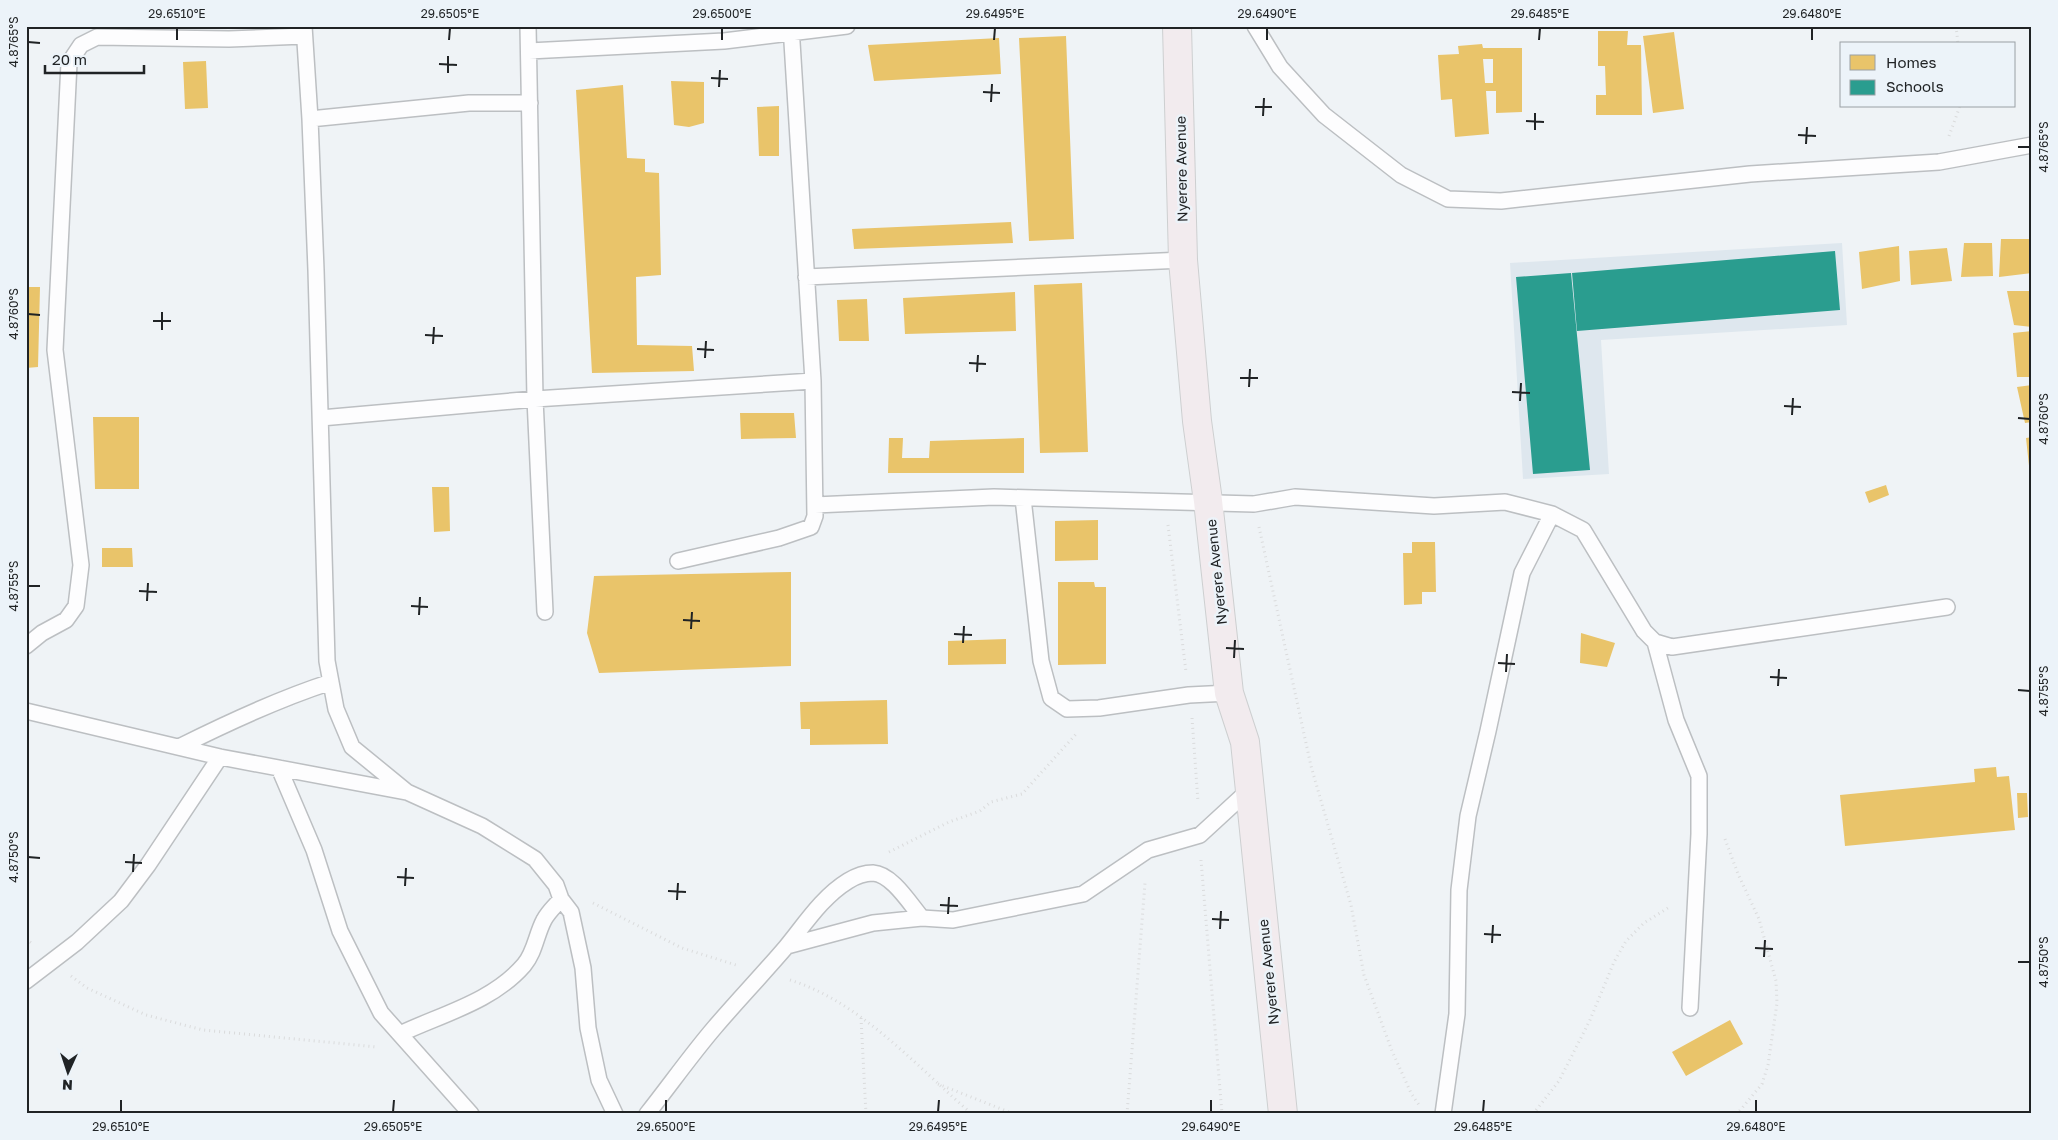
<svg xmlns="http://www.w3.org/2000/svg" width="2058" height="1140" viewBox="0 0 2058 1140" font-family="'Golos Text',sans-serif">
  <rect width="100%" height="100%" fill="#eff3f6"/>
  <path fill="#dee7ee" d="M1842 243 1847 325 1601 340 1609 474 1523 479 1510 263Z"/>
  <path fill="#e9c46a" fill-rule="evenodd" d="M1598 31H1628L1627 45H1641L1642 115H1596V95H1606L1605 66H1598Z
    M1674 32 1684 109 1653 113 1643 36Z
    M1066 36 1074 239 1029 241 1019 38Z
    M999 38 1001 74 874 81 868 45Z
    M1482 44 1483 48H1522V112L1496 113V91H1486L1489 134 1455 137 1452 99 1441 100 1438 55 1459 54 1458 46ZM1483 59H1493V83H1485Z
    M206 61 208 108 185 109 183 62Z
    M671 81 704 82V123L689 127 674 125Z
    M623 85 627 158 645 159V172L659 173 661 275 636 277 637 345 692 346 694 371 592 373 576 90Z
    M779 106V156H759L757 107Z
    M1011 222 1013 243 854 249 852 229Z
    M2001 239H2032V273L1999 277Z
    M1964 243H1992L1993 276 1961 277Z
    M1899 246 1900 281 1862 289 1859 252Z
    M1947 248 1952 281 1911 285 1909 251Z
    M1082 283 1088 452 1040 453 1034 285Z
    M26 287H40L38 367 26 368Z
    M2007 291H2032V327L2014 325Z
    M1015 292 1016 331 905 334 903 298Z
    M867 299 869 341H839L837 300Z
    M2032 331V377H2017L2013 333Z
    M2032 385V422L2025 423 2017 387Z
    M740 413H794L796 438 741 439Z
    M93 417H139V489H95Z
    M2032 437V475H2030L2026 438Z
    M889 438H903L902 458H929L930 441 1024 438V473H888Z
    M1886 485 1889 495 1869 503 1865 492Z
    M432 487H449L450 531 434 532Z
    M1098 520V560L1055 561V521Z
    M1412 542H1435L1436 592H1422V604L1404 605 1403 553H1412Z
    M102 548H132L133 567H102Z
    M791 572V666L599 673 587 633 594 576Z
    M1058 582H1094L1095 587H1106V664L1058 665Z
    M1581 633 1615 643 1607 667 1580 663Z
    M1006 639V664L948 665V641Z
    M887 700 888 744 810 745V729H801L800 702Z
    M1996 767 1997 777 2009 776 2015 830 1845 846 1840 795 1975 782 1974 769Z
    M2017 793H2027L2028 817 2018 818Z
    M1730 1020 1743 1044 1686 1076 1672 1052Z"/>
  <path fill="#2a9d8f" d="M1835 251 1840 310 1577 331 1572 273Z
    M1571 273 1590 470 1533 474 1516 277Z"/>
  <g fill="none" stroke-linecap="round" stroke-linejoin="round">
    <g stroke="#bcbfc2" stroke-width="18">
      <path id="lane" d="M304 26 310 119 316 270 327 661 336 709 352 747 407 792 482 826 535 859 556 885 561 899 571 912 583 968 588 1028 599 1080 615 1114
        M528 26 535 399 545 612
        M1255 26 1280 67 1324 115 1401 175 1448 199 1501 201 1750 174 1939 162 2032 145
        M529 51 724 41 847 26
        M310 119 469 103H530
        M806 277 1183 260
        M321 418 535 399 813 381
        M1023 498 1041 661 1051 698 1067 709 1099 708 1189 695 1229 693
        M815 505 994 497 1254 504 1295 497 1434 506 1505 502 1552 514 1583 530 1644 631 1655 642 1672 647 1947 607
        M678 561 779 538 811 527 815 516 813 381 791 26
        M1655 642 1676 720 1699 776V834L1690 1008
        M26 646 42 633 66 620 76 606 81 565 55 350 69 63 81 45 97 37 229 39 304 36
        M26 711 220 757 406 792
        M179 747C229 722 278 699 331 682
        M279 768 314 850 340 931 381 1013 471 1114
        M787 946 873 923 922 918
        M26 981 77 942 121 901 148 865 220 757
        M400 1034C442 1014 492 1002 524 965 535 952 536 935 544 920 548 912 556 905 561 899
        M647 1114C670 1085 691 1055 715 1027 738 1000 763 974 786 947 805 924 822 897 848 881 856 876 865 873 873 873 892 874 910 904 922 918L953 920 1083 894 1148 850 1200 835 1250 789
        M1443 1114 1457 1014 1459 890 1468 816 1488 731 1522 573 1552 514"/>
    </g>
    <g stroke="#cdcfd0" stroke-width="30">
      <path id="primary" d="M1177 26 1183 260 1197 421 1208 501 1229 693 1245 742 1283 1114"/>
    </g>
    <path stroke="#dadbdc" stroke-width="3" stroke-dasharray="1 4" stroke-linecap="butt" d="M1956 26 1958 44
      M1949 136 1960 106
      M1168 525 1186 672
      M1259 527 1311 766 1351 905 1364 975 1392 1051 1411 1093 1419 1105
      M1192 718 1198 802
      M1725 839 1738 874 1759 919 1776 981 1777 1003 1768 1065 1762 1084 1737 1114
      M889 852 949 822 980 811 991 802 1022 794 1077 733
      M1201 860 1222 1114
      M593 903 682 948 736 965
      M26 939 34 945
      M71 976 87 988 146 1015 203 1030 377 1047
      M790 980C861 1002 917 1067 972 1114
      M861 1018 866 1114
      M938 1084 1014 1114
      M1127 1114 1145 883
      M1533 1114 1559 1081 1590 1020 1614 962 1626 941 1644 923 1671 906"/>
    <use href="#lane" stroke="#fdfdfe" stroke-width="15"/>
    <use href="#primary" stroke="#f2ebee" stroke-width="28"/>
  </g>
  <path fill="none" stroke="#202325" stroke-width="2" d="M177 40V28M449 40 450 28M722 40V28M994 40 995 28M1267 40V28M1539 40 1540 28M1812 40V28M28 42 40 43M439 64 457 65M448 73V56M711 78 728 79M719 87 720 70M983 92 1000 93M991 102 992 84M1255 107H1272M1263 116 1264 98M1526 121 1544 122M1535 130V113M1798 135 1816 136M1806 144 1807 127M2018 147H2030M28 314 40 315M153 321H171M162 330V312M425 335 443 336M433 344 434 327M697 349 714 350M705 358 706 341M969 363 986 364M977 372 978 355M1240 378H1258M1249 387 1250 369M1512 392 1530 393M1520 401 1521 383M1784 406 1801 407M1792 415 1793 398M2018 418 2030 419M28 586H40M139 591 157 592M147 601 148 583M411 606 428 607M419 615 420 597M683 620 700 621M691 629 692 612M954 634 972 635M963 643 964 626M1226 648 1244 649M1234 658 1235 640M1498 663 1515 664M1506 672 1507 654M1770 677 1787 678M1778 686 1779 669M2018 690 2030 691M28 857 40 858M125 862 142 863M133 872 134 854M397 877 414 878M405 886 406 868M668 891 686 892M677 900 678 883M940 905 958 906M948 914 949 897M1212 919 1229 920M1220 929 1221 911M1484 934 1501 935M1492 943 1493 925M1755 948 1773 949M1764 957 1765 940M2018 962H2030M121 1112V1100M393 1112 394 1100M666 1112V1100M938 1112 939 1100M1211 1112V1100M1483 1112 1484 1100M1756 1112V1100"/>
  <g text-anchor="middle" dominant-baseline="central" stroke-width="5" stroke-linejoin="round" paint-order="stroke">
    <g font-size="14" fill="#202325" stroke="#ecf3f9">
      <text transform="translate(1181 169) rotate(-91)">Nyerere Avenue</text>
      <text transform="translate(1216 572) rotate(-96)">Nyerere Avenue</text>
      <text transform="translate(1268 972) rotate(-96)">Nyerere Avenue</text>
    </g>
  </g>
  <rect width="2058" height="1140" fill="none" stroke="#ecf3f9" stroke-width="55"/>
  <rect x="1840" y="42" width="175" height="65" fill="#ecf3f9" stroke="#9aa0a4"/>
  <rect x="1850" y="55" width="25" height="15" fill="#e9c46a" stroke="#9aa0a4"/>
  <text x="1886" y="68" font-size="15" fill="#202325">Homes</text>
  <rect x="1850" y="80" width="25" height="15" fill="#2a9d8f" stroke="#9aa0a4"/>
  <text x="1886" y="92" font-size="15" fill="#202325">Schools</text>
  <g transform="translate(68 1072) rotate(183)" stroke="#ecf3f9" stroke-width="4" paint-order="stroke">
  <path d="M0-4L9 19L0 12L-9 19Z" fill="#202325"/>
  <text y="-8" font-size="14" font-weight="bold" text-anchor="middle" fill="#202325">N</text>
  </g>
  <path d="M45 65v8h99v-8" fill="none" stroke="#202325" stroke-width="2.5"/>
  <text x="52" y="65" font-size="15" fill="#202325" stroke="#ecf3f9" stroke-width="4" paint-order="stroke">20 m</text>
  <rect x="28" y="28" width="2002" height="1084" fill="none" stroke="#202325" stroke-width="2"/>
  <g font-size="12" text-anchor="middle" fill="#202325">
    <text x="177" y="18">29.6510°E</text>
    <text x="450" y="18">29.6505°E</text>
    <text x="722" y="18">29.6500°E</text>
    <text x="995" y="18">29.6495°E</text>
    <text x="1267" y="18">29.6490°E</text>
    <text x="1540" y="18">29.6485°E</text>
    <text x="1812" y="18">29.6480°E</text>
    <text transform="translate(14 42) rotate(-90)" y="4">4.8765°S</text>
    <text transform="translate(2044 147) rotate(-90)" y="4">4.8765°S</text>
    <text transform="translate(14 314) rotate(-90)" y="4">4.8760°S</text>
    <text transform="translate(2044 419) rotate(-90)" y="4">4.8760°S</text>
    <text transform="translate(14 586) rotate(-90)" y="4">4.8755°S</text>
    <text transform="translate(2044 691) rotate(-90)" y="4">4.8755°S</text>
    <text transform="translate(14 857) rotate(-90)" y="4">4.8750°S</text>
    <text transform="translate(2044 962) rotate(-90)" y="4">4.8750°S</text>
    <text x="121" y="1131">29.6510°E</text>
    <text x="393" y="1131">29.6505°E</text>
    <text x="666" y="1131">29.6500°E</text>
    <text x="938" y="1131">29.6495°E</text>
    <text x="1211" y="1131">29.6490°E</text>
    <text x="1483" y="1131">29.6485°E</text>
    <text x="1756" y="1131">29.6480°E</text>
  </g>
</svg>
